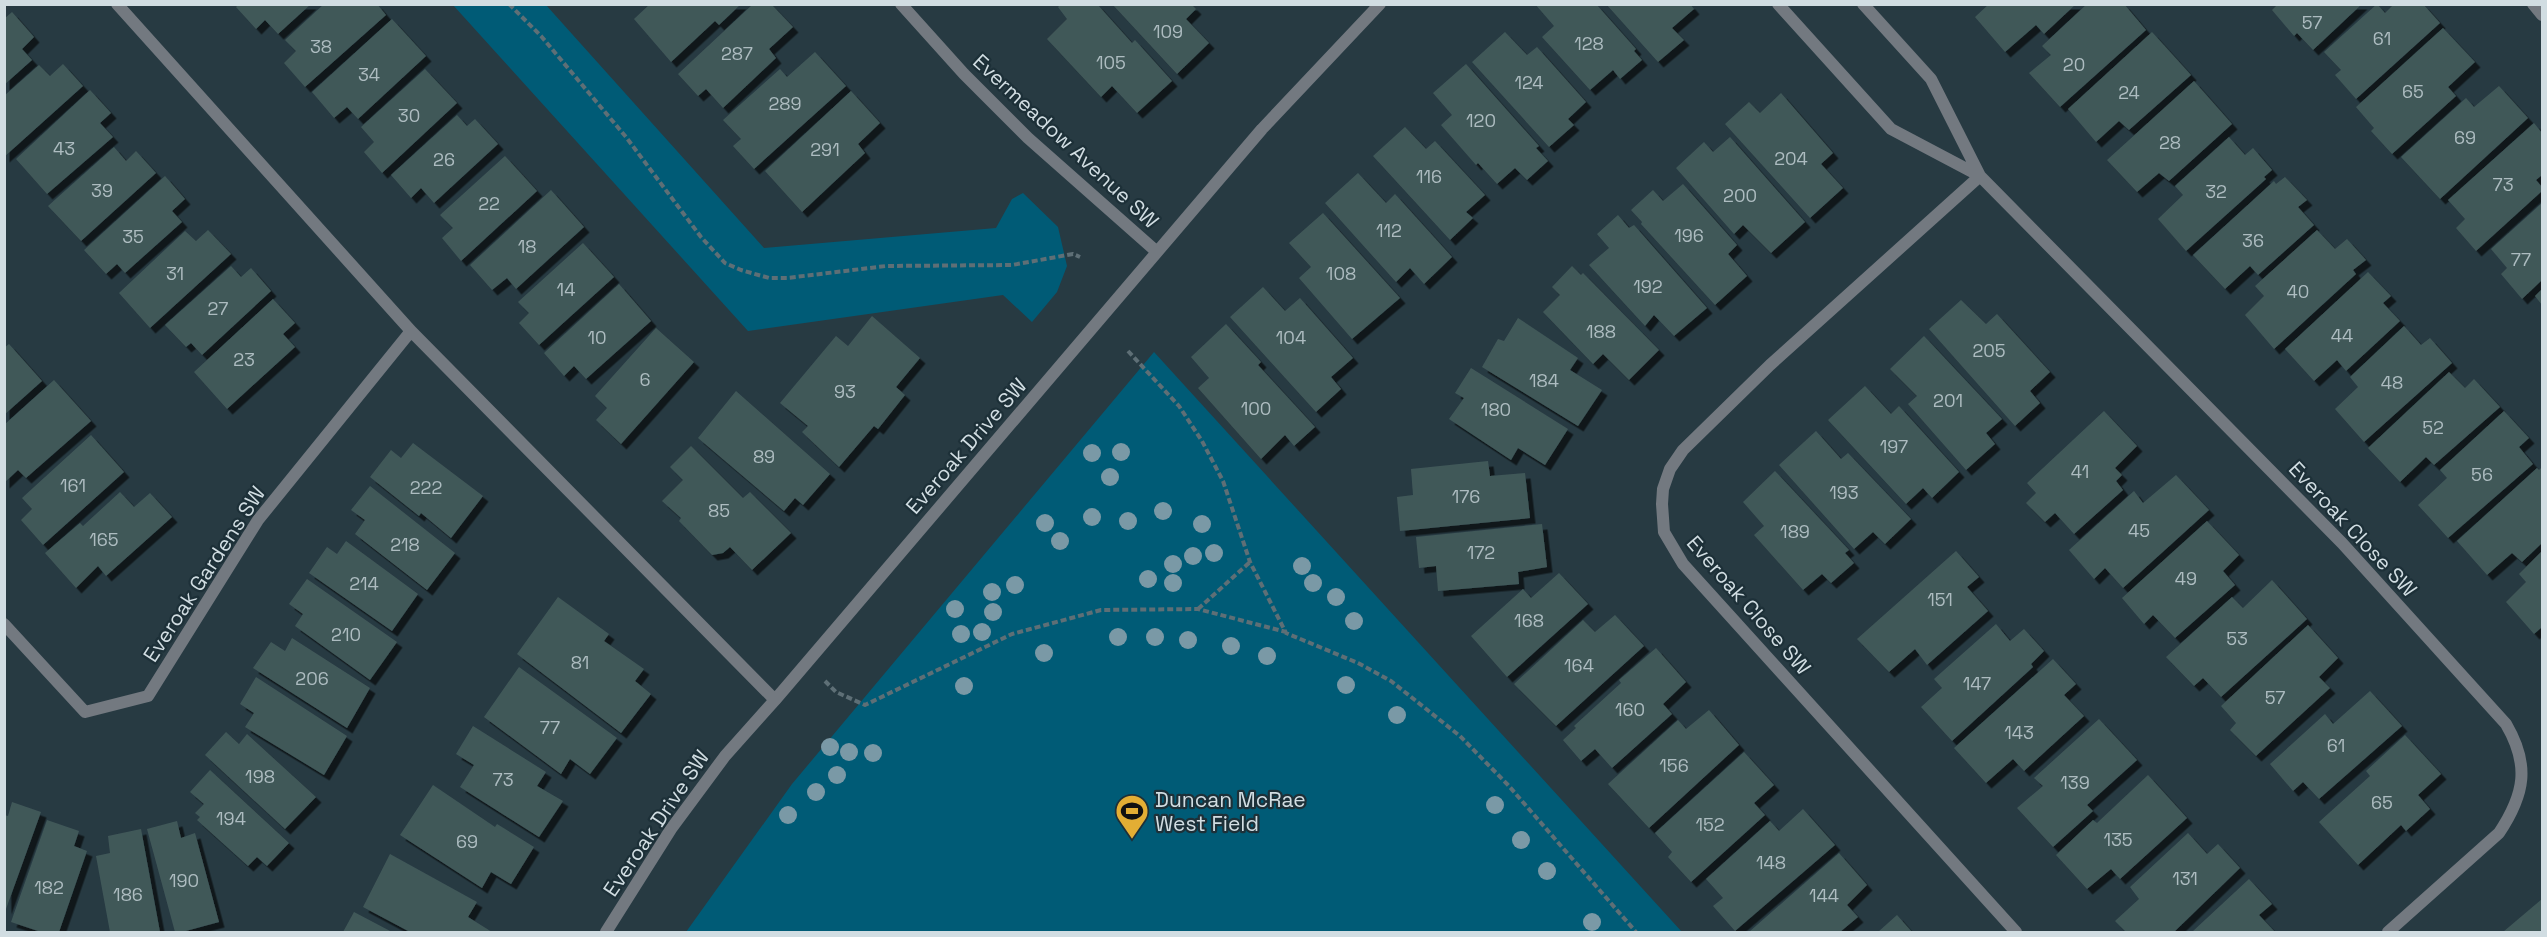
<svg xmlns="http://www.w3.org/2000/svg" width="2547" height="937" viewBox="0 0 2547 937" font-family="'Space Grotesk',sans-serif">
  <defs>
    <filter id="shadow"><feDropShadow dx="5.5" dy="5.5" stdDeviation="0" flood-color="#0009"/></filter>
  </defs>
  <rect width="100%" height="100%" fill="#273a42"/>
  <path fill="#005b76" d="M453 5H546L764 248 996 228 1012 199 1023 193 1058 227 1067 266 1057 292 1032 322 1003 295 748 331Z
    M1154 352 1682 932H686L792 784Z"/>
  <path fill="#415859" filter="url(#shadow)" d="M239 4H311L278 34 265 20 256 29 236 7Z
    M324 4H377L386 15 305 87 284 63 296 51 285 40Z
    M650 4H741L719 25 715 21 671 62 634 19Z
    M1061 4H1097L1132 43 1135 40 1172 81 1137 113 1112 86 1101 97 1047 39 1067 19 1058 7Z
    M1535 4H1596L1636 49 1634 51 1642 60 1620 79 1613 70 1590 90 1542 37 1554 26Z
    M1606 4H1690L1694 9 1672 28 1684 40 1658 62Z
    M1989 4H2076L2044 34 2036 25 2005 52 1975 17Z
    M2087 4H2124L2146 30 2060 107 2029 73 2051 55 2042 46Z
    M2278 4H2362L2313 50 2297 33 2294 36 2272 10Z
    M2377 4 2385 13 2394 4H2423L2440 23 2356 99 2335 75 2341 70 2324 52Z
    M752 5H772L793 27 769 49 776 58 723 108 706 89 698 96 678 74Z
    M1113 5H1192L1196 9 1186 19 1209 43 1177 74Z
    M12 12 34 37 22 49 32 60 4 85V19Z
    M392 19 426 56 358 119 347 107 334 118 312 92Z
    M2443 28 2475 62 2448 87 2456 96 2392 154 2371 131 2374 128 2356 107Z
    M1505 32 1527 55 1537 47 1586 102 1568 119 1574 125 1549 147 1472 62Z
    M2152 32 2191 75 2129 130 2119 121 2096 142 2068 109Z
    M815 52 846 86 754 169 733 146 741 139 723 120 780 69 787 77Z
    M63 64 83 86 4 157V96L39 65 50 76Z
    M1466 64 1539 146 1536 148 1548 161 1527 180 1515 168 1497 184 1478 163 1476 165 1441 125 1452 115 1433 93Z
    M425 69 457 103 382 173 364 152 374 142 361 127Z
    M2194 81 2232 124 2169 181 2159 173 2137 192 2107 160Z
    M2499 86 2528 118 2440 199 2401 157 2466 98 2474 107Z
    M90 90 111 113 100 123 113 137 47 194 16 159Z
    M851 91 880 123 858 144 865 153 802 212 765 171Z
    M1781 93 1833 153 1821 164 1843 188 1810 218 1725 124 1749 102 1760 113Z
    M457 115 467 126 475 119 498 144 434 203 421 188 411 198 391 175Z
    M2534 123 2542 133V175L2536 180 2542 187V191L2476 251 2456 228 2465 219 2448 200Z
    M1405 127 1426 149 1435 141 1485 195 1466 212 1473 218 1450 240 1373 156Z
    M1730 137 1805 222 1771 253 1743 225 1734 234 1676 168 1704 142 1713 152Z
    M2229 137 2245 155 2253 148 2272 170 2264 177 2266 179 2186 251 2158 219 2183 195 2175 186Z
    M114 147 126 161 136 151 156 173 81 241 48 206Z
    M505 156 537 191 461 261 442 238 453 228 440 215Z
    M1358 173 1386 203 1395 194 1452 257 1424 284 1410 268 1396 282 1325 203Z
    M165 176 185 199 172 211 182 222 125 273 117 264 106 274 84 250Z
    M2285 177 2307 200 2298 207 2314 225 2258 275 2250 266 2225 289 2193 255 2274 181 2276 184Z
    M1683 184 1737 245 1728 254 1747 276 1715 305 1641 224 1642 222 1631 210 1653 190 1663 201Z
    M551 190 584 227 516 289 507 278 492 290 470 265Z
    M2542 203V280L2522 299 2501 274 2507 268 2491 249Z
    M1323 213 1400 298 1352 339 1299 278 1311 267 1289 243Z
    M1618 215 1629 228 1634 225 1707 308 1674 336 1654 315 1645 326 1589 265 1609 248 1597 234Z
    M208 230 231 254 150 328 119 293 185 231 196 241Z
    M2317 230 2335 249 2347 239 2366 260 2353 270 2356 274 2274 349 2245 315 2264 296 2255 286Z
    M583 243 614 277 539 345 519 323 529 313 518 302Z
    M231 266 241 277 251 268 271 291 202 355 191 343 186 347 165 325Z
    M1572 266 1581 275 1583 273 1659 350 1629 380 1603 354 1593 364 1543 312 1560 295 1552 287Z
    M2368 272 2391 296 2383 303 2400 321 2346 371 2337 360 2314 381 2285 349Z
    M619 284 651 321 586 379 574 366 564 376 544 353Z
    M1263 287 1285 311 1300 298 1353 358 1331 377 1341 389 1316 412 1230 317Z
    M2542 289V305L2535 296Z
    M273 299 295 323 283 334 295 347 227 409 194 372Z
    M1961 300 1986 324 1997 314 2050 372 2030 391 2040 403 2015 426 1929 329Z
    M872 316 920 358 896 387 905 395 878 429 874 426 839 467 802 432 808 426 780 403 836 336 848 346Z
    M1518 318 1578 358 1570 370 1602 390 1578 426 1482 367 1498 339 1504 341Z
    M1226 324 1261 362 1258 365 1315 427 1294 446 1285 435 1261 459 1198 388 1209 378 1191 357Z
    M2404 326 2421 345 2430 338 2452 363 2364 442 2335 409 2358 387 2350 377Z
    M656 328 694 362 621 444 596 420 607 408 595 396Z
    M1924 336 2002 419 1986 433 1995 444 1966 470 1908 404 1917 396 1890 369Z
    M9 344 42 381 4 415V348Z
    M1471 368 1568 429 1545 465 1518 448 1511 460 1449 419 1464 398 1455 393Z
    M2449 372 2465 388 2474 379 2500 407 2434 465 2426 457 2400 482 2368 448Z
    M54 380 91 421 26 478 18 470 4 483V425Z
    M1865 386 1891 414 1899 406 1959 472 1932 498 1923 488 1906 504 1828 420Z
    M736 391 830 474 803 505 795 498 784 511 698 438Z
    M2104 411 2137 446 2115 468 2122 475 2116 481 2123 490 2074 534 2055 513 2045 522 2026 503 2036 493 2027 483Z
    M2504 411 2529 438 2519 447 2533 464 2448 538 2418 505 2447 478 2440 470Z
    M1816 431 1841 459 1848 453 1911 519 1885 544 1873 532 1854 549 1779 465Z
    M91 435 124 472 43 545 21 520 32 509 22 498Z
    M413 443 483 496 451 538 421 513 419 516 370 477 391 450 401 458Z
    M691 446 743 498 750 492 791 533 752 570 730 547 723 553 712 555 679 521 681 518 662 501 683 480 670 467Z
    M1488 461 1490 476 1525 473 1530 518 1400 531 1397 497 1413 495 1411 469Z
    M2542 467V543L2522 562 2512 553 2487 575 2457 541 2537 468 2539 470Z
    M1775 471 1849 550 1845 553 1854 563 1831 583 1822 574 1803 590 1754 535 1764 526 1743 502Z
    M2176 475 2209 510 2123 588 2105 568 2094 579 2069 550 2134 491 2143 503Z
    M370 486 455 553 427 590 355 534 365 520 351 510Z
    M120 492 134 507 150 493 172 517 106 576 98 566 76 588 45 553 80 523 83 526Z
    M2207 521 2239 555 2223 571 2235 585 2175 638 2153 615 2144 624 2122 598Z
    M1542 524 1547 567 1518 572 1519 584 1438 591 1436 566 1419 568 1416 537Z
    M346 541 418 594 392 631 309 573 327 547 337 554Z
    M1956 551 1979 577 1967 587 1988 611 1927 665 1915 649 1889 672 1857 639Z
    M2542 551V627L2534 634 2506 602 2526 582 2519 574Z
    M1559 573 1588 604 1507 677 1471 636 1523 589 1531 598Z
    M307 579 397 642 370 680 295 626 303 614 289 604Z
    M2272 580 2307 619 2221 697 2203 678 2194 686 2166 657 2232 597 2243 608Z
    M558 597 609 634 604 641 644 669 635 681 651 694 621 733 517 654Z
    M1615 615 1644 646 1556 726 1514 684 1583 620 1595 632Z
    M1996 624 2010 641 2024 629 2044 651 2031 664 2033 667 1952 741 1921 707 1942 688 1934 679Z
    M2308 625 2338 658 2319 677 2330 688 2256 756 2230 730 2236 723 2221 706Z
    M292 638 370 688 347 728 253 668 271 642 285 651Z
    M1656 648 1686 682 1663 704 1672 714 1612 768 1595 749 1581 761 1563 740 1576 728 1574 726 1621 683 1619 680Z
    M2053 659 2076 684 2064 695 2084 716 2024 771 2013 759 1986 783 1954 748Z
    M519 667 617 738 590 774 570 759 561 774 484 717Z
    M256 677 347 736 324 775 245 727 254 713 240 704Z
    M2370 691 2402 726 2319 799 2303 782 2293 791 2270 764 2325 714 2333 724Z
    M1709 710 1739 745 1649 828 1608 784 1678 720 1686 729Z
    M2099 719 2137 760 2087 805 2093 811 2053 847 2017 808 2043 786 2034 778Z
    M473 726 546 772 537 786 563 801 539 837 460 787 474 765 456 754Z
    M226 732 239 744 247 734 316 797 285 829 205 755Z
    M2405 735 2441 774 2418 795 2430 809 2406 831 2401 825 2358 865 2319 822 2370 776 2366 771Z
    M1744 752 1774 785 1754 803 1765 815 1691 882 1668 857 1672 852 1655 833Z
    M210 770 289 843 267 866 257 857 248 866 197 820 200 817 195 813 204 804 190 792Z
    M2148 775 2187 818 2120 879 2111 869 2087 889 2056 855 2093 820 2097 823Z
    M433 785 495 827 497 824 534 847 511 884 491 872 482 888 400 835Z
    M12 802 41 812 6 909 4 815 8 816Z
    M1803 809 1835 845 1735 931 1713 906 1723 898 1706 879 1770 821 1779 831Z
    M47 820 79 831 74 846 87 851 59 932H41L11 922Z
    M177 821 181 838 195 833 219 922 182 932H175L147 829Z
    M141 829 160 932H110L96 856 110 853 108 836Z
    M2188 833 2207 854 2218 844 2240 868 2174 932H2126L2115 921 2139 899 2130 887Z
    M1839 853 1867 885 1847 905 1858 917 1840 932H1749Z
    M390 854 477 902 468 917 492 932H410L363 907Z
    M2249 879 2272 904 2259 915 2275 932H2192Z
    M2542 899V932H2503Z
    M354 912 392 932H343Z
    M1897 915 1912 932H1878Z"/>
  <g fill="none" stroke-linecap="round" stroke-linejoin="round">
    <path stroke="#5e6f76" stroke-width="4" stroke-dasharray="6 3" stroke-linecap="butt" d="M509 4 541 36 626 137 701 237 725 263 741 270 769 278H787L886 266 1012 265 1073 254 1080 257
      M1128 351 1179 406 1202 441 1223 481 1250 562 1286 633 1358 663 1391 681 1460 736 1508 785 1636 932
      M1198 609 1250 562
      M825 681 836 692 865 705 1012 634 1101 610 1198 609 1286 632"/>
    <path stroke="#737980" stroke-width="12" d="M901 4 964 74 1028 138 1157 252
      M1778 4 1891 129 1980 176
      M1863 4 1931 79 1980 176 2342 543 2506 724C2530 765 2525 794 2499 833L2388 932
      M2533 4 2542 15
      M1980 176 1770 365 1683 450 1670 469 1663 489 1662 504 1664 532 1683 564 2016 932
      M411 331 775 700
      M4 624 85 712 148 696 258 520 411 331 117 4
      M606 932 671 829 725 756 775 700 1262 129 1380 4"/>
  </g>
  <g fill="#7a99a6">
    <circle cx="1121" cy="452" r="9"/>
    <circle cx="1092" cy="453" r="9"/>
    <circle cx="1110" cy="477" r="9"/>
    <circle cx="1163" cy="511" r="9"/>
    <circle cx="1092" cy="517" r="9"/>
    <circle cx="1128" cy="521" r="9"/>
    <circle cx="1045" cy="523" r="9"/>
    <circle cx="1202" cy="524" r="9"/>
    <circle cx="1060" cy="541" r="9"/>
    <circle cx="1214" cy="553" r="9"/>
    <circle cx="1193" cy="556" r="9"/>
    <circle cx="1173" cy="564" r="9"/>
    <circle cx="1302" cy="566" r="9"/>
    <circle cx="1148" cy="579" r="9"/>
    <circle cx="1173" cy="583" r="9"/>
    <circle cx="1313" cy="583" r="9"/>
    <circle cx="1015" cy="585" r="9"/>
    <circle cx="992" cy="592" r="9"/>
    <circle cx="1336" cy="597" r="9"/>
    <circle cx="955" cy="609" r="9"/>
    <circle cx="993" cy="612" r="9"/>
    <circle cx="1354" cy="621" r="9"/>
    <circle cx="982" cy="632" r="9"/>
    <circle cx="961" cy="634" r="9"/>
    <circle cx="1118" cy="637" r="9"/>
    <circle cx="1155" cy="637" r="9"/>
    <circle cx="1188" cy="640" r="9"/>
    <circle cx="1231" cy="646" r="9"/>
    <circle cx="1044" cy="653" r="9"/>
    <circle cx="1267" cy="656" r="9"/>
    <circle cx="1346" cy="685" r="9"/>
    <circle cx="964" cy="686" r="9"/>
    <circle cx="1397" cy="715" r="9"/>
    <circle cx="830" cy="747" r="9"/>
    <circle cx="849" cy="752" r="9"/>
    <circle cx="873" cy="753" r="9"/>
    <circle cx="837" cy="775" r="9"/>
    <circle cx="816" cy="792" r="9"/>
    <circle cx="1495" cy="805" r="9"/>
    <circle cx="788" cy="815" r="9"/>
    <circle cx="1521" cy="840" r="9"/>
    <circle cx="1547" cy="871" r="9"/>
    <circle cx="1592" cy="922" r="9"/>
  </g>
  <defs>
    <g id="stadium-pin" transform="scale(1.725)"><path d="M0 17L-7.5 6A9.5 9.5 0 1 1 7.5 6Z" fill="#e3ae34" stroke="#1d3038"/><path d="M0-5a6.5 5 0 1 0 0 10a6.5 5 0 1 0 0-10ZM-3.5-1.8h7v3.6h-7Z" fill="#111"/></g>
  </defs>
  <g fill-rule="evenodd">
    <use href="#stadium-pin" x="1132" y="811"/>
  </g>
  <g text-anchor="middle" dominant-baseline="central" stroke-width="4.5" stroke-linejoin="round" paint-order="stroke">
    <g font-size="18" fill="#adbcc0">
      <text x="2312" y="22">57</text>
      <text x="1168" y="31">109</text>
      <text x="2382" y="38">61</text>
      <text x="1589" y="43">128</text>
      <text x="321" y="46">38</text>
      <text x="737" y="53">287</text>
      <text x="1111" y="62">105</text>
      <text x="2074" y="64">20</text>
      <text x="369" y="74">34</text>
      <text x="1529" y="82">124</text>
      <text x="2413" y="91">65</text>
      <text x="2129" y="92">24</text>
      <text x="785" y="103">289</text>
      <text x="409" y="115">30</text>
      <text x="1481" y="120">120</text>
      <text x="2465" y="137">69</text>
      <text x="2170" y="142">28</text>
      <text x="64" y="148">43</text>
      <text x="825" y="149">291</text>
      <text x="1791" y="158">204</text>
      <text x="444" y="159">26</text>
      <text x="1429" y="176">116</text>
      <text x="2503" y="184">73</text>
      <text x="102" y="190">39</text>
      <text x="2216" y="191">32</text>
      <text x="1740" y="195">200</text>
      <text x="489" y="203">22</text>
      <text x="1389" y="230">112</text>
      <text x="1689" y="235">196</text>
      <text x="133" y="236">35</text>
      <text x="2253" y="240">36</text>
      <text x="527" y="246">18</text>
      <text x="2521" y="259">77</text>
      <text x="175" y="273">31</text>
      <text x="1341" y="273">108</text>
      <text x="1648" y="286">192</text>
      <text x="566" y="289">14</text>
      <text x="2298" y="291">40</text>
      <text x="218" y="308">27</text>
      <text x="1601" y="331">188</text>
      <text x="2342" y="335">44</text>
      <text x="597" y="337">10</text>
      <text x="1291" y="337">104</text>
      <text x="1989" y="350">205</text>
      <text x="244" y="359">23</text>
      <text x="645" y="379">6</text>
      <text x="1544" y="380">184</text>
      <text x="2392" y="382">48</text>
      <text x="845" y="391">93</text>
      <text x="1948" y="400">201</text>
      <text x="1256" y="408">100</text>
      <text x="1496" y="409">180</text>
      <text x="2433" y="427">52</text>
      <text x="1894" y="446">197</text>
      <text x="764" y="456">89</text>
      <text x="2080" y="471">41</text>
      <text x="2482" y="474">56</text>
      <text x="73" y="485">161</text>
      <text x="426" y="487">222</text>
      <text x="1844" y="492">193</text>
      <text x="1466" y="496">176</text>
      <text x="719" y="510">85</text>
      <text x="2139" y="530">45</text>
      <text x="1795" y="531">189</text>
      <text x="104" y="539">165</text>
      <text x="405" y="544">218</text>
      <text x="1481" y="552">172</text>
      <text x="2186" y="578">49</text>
      <text x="364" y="583">214</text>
      <text x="1940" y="599">151</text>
      <text x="1529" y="620">168</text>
      <text x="346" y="634">210</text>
      <text x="2237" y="638">53</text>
      <text x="580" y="662">81</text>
      <text x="1579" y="665">164</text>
      <text x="312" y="678">206</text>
      <text x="1977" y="683">147</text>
      <text x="2275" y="697">57</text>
      <text x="1630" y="709">160</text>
      <text x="550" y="727">77</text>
      <text x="2019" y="732">143</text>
      <text x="2336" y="745">61</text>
      <text x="1674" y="765">156</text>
      <text x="260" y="776">198</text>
      <text x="503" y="779">73</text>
      <text x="2075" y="782">139</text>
      <text x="2382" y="802">65</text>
      <text x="231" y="818">194</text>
      <text x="1710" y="824">152</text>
      <text x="2118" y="839">135</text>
      <text x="467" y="841">69</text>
      <text x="1771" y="862">148</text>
      <text x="2185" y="878">131</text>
      <text x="184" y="880">190</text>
      <text x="49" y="887">182</text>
      <text x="128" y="894">186</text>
      <text x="1824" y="895">144</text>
    </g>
    <g font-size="21" fill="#d1dde2" stroke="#1d3038">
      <text transform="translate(1066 141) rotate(43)">Evermeadow Avenue SW</text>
      <text transform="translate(966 446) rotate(-49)">Everoak Drive SW</text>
      <text transform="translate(2353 529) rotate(47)">Everoak Close SW</text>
      <text transform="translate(204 574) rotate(-57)">Everoak Gardens SW</text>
      <text transform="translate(1749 605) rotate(49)">Everoak Close SW</text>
      <text transform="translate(656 823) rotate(-56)">Everoak Drive SW</text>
    </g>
    <g font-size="21" fill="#d1dde2" stroke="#1d3038" text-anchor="start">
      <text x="1155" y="799">Duncan McRae<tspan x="1155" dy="24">West Field</tspan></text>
    </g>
  </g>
  <rect width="2547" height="937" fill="none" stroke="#d1dde2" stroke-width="12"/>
</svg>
